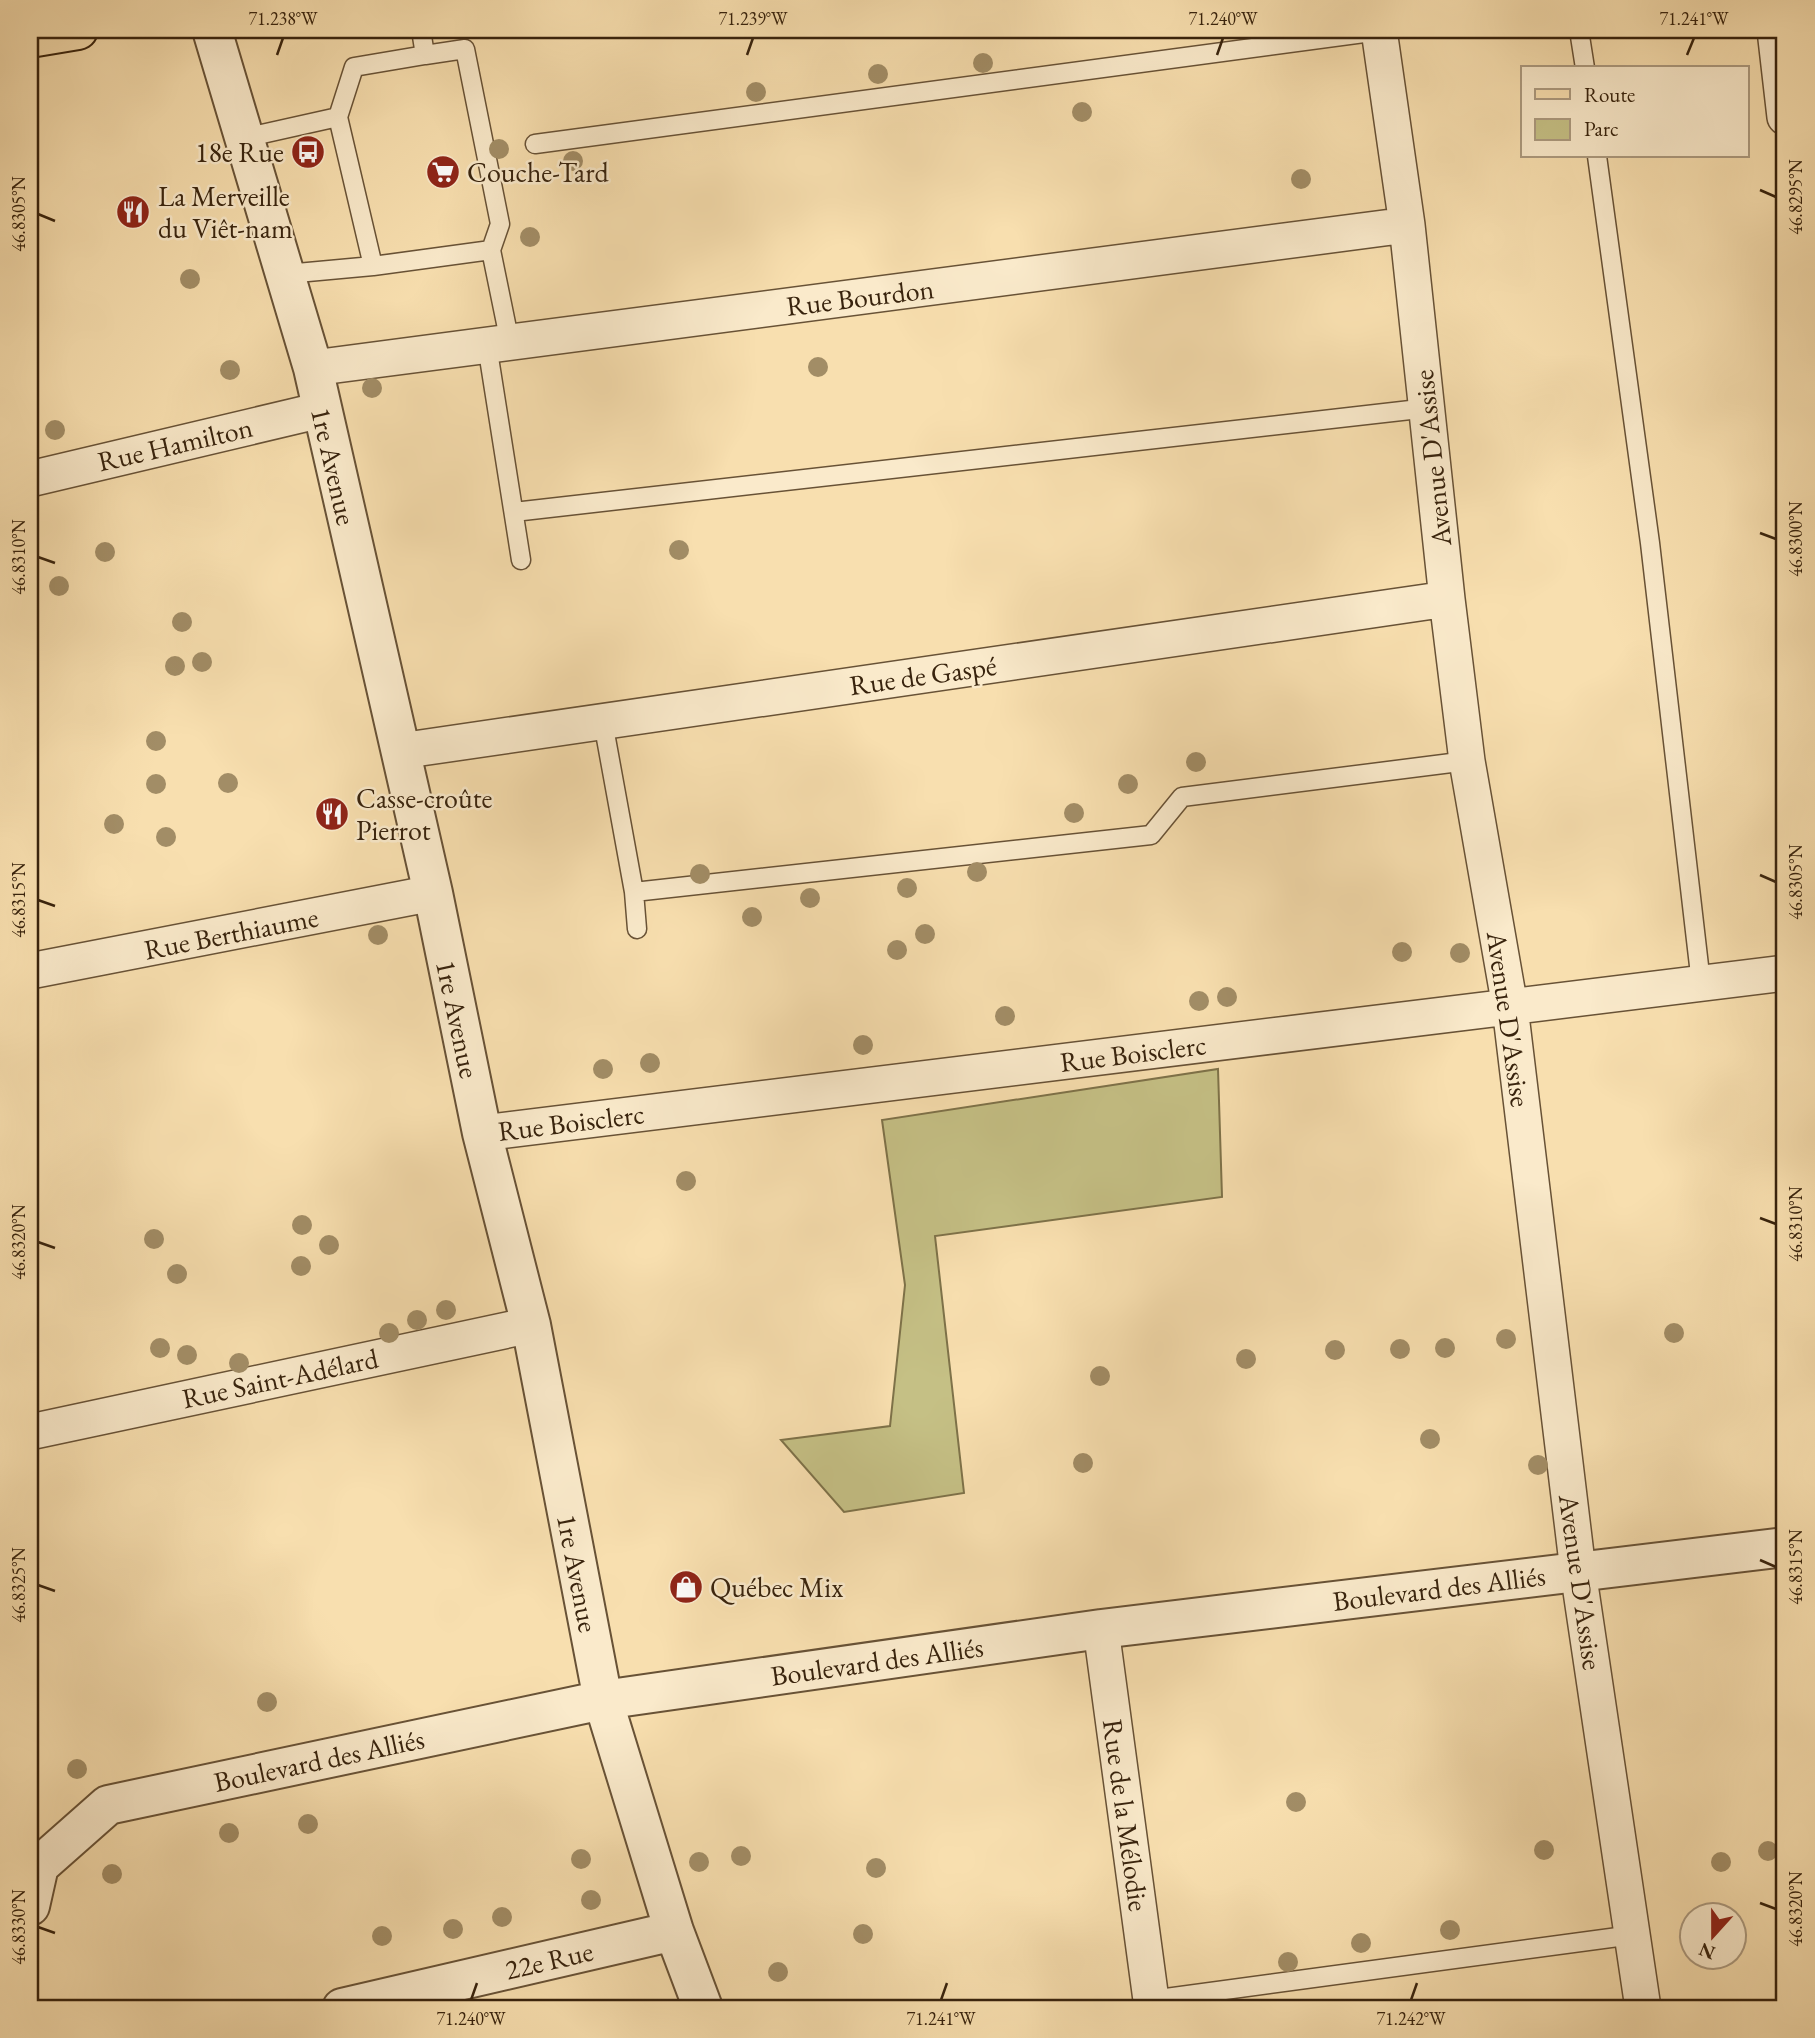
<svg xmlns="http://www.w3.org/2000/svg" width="1815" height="2038" viewBox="0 0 1815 2038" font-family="'EB Garamond',serif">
  <rect width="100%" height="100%" fill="#f8dfaf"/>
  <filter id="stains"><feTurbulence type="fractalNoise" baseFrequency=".00286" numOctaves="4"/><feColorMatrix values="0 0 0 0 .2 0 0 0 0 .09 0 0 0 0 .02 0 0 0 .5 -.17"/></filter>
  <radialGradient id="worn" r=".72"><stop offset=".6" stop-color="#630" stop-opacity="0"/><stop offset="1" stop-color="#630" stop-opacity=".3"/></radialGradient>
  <path fill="#c5c085" stroke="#7e7249" stroke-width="2" d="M1218 1069 1222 1197 935 1236 964 1493 844 1512 781 1440 890 1426 905 1285 882 1120Z"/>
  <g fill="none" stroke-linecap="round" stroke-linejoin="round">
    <g stroke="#685236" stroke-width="21">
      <path id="service" d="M1579 30 1585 68
        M425 55 465 49 500 224 491 250 510 343
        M338 117 354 67 425 55 421 30
        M244 138 338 117 373 266 286 274
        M535 144 1379 31
        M1597 156 1650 543 1701 983
        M373 266 491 250
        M487 345 521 560
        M514 512 1428 408
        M603 722 634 892 637 929
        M634 892 1151 835 1182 797 1467 761
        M1151 2000 1633 1935"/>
    </g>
    <g stroke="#685236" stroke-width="38">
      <path id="minor" d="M1379 30 1407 225 1447 599 1467 761 1510 1007 1578 1571 1643 2008
        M1775 30 1785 117
        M313 368 1407 225
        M30 479 321 410
        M400 751 1447 599
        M30 971 433 893
        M482 1133 1785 973
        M30 1432 531 1325
        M1101 1629 1151 2000"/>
    </g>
    <g stroke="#685236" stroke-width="42">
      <path id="tertiary" d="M212 30 313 368 433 893 482 1133 531 1325 603 1700 674 1931 703 2008
        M30 1906 39 1866 108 1805 603 1700 1101 1629 1785 1547
        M342 2008 674 1931"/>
    </g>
    <g stroke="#38230d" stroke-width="42">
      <path id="primary" d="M30 38 78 30"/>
    </g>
    <use href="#service" stroke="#faeacb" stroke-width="18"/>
    <use href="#minor" stroke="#faeacb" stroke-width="35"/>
    <use href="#tertiary" stroke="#faeacb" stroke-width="38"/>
    <use href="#primary" stroke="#f8dfaf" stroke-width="38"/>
  </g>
  <g fill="#a28d66">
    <circle cx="983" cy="63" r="10"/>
    <circle cx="878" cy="74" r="10"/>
    <circle cx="756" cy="92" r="10"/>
    <circle cx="1082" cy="112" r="10"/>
    <circle cx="499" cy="149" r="10"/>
    <circle cx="573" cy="161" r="10"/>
    <circle cx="1301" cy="179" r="10"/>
    <circle cx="530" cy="237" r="10"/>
    <circle cx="190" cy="279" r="10"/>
    <circle cx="818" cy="367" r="10"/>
    <circle cx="230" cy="370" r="10"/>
    <circle cx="372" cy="388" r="10"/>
    <circle cx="55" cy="430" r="10"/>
    <circle cx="679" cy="550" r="10"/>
    <circle cx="105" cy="552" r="10"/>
    <circle cx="59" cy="586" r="10"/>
    <circle cx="182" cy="622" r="10"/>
    <circle cx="202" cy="662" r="10"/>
    <circle cx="175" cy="666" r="10"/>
    <circle cx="156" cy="741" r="10"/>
    <circle cx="1196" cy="762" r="10"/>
    <circle cx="228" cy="783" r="10"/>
    <circle cx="156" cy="784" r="10"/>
    <circle cx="1128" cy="784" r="10"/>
    <circle cx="1074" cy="813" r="10"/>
    <circle cx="114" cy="824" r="10"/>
    <circle cx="166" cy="837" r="10"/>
    <circle cx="977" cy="872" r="10"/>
    <circle cx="700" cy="874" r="10"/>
    <circle cx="907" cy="888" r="10"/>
    <circle cx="810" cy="898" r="10"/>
    <circle cx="752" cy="917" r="10"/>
    <circle cx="925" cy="934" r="10"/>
    <circle cx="378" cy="935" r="10"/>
    <circle cx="897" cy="950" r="10"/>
    <circle cx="1402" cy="952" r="10"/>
    <circle cx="1460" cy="953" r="10"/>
    <circle cx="1227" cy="997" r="10"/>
    <circle cx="1199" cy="1001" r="10"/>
    <circle cx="1005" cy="1016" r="10"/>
    <circle cx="863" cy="1045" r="10"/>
    <circle cx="650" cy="1063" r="10"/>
    <circle cx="603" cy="1069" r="10"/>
    <circle cx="686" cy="1181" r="10"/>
    <circle cx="302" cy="1225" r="10"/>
    <circle cx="154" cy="1239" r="10"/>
    <circle cx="329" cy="1245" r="10"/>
    <circle cx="301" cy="1266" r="10"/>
    <circle cx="177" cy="1274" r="10"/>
    <circle cx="446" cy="1310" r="10"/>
    <circle cx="417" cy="1320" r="10"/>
    <circle cx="389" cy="1333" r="10"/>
    <circle cx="1674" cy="1333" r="10"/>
    <circle cx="1506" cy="1339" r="10"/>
    <circle cx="160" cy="1348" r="10"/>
    <circle cx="1445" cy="1348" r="10"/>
    <circle cx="1400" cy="1349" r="10"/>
    <circle cx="1335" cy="1350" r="10"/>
    <circle cx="187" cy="1355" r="10"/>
    <circle cx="1246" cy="1359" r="10"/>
    <circle cx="239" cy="1363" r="10"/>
    <circle cx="1100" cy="1376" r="10"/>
    <circle cx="1430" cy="1439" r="10"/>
    <circle cx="1083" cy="1463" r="10"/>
    <circle cx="1538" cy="1465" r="10"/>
    <circle cx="267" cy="1702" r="10"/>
    <circle cx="77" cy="1769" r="10"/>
    <circle cx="1296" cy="1802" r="10"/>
    <circle cx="308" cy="1824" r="10"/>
    <circle cx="229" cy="1833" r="10"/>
    <circle cx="1544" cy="1850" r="10"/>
    <circle cx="1768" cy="1851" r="10"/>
    <circle cx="741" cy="1856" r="10"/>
    <circle cx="581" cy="1859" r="10"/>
    <circle cx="699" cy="1862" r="10"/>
    <circle cx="1721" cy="1862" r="10"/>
    <circle cx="876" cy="1868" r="10"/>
    <circle cx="112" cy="1874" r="10"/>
    <circle cx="591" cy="1900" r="10"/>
    <circle cx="502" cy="1917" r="10"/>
    <circle cx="453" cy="1929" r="10"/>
    <circle cx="1450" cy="1930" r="10"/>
    <circle cx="863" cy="1934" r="10"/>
    <circle cx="382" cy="1936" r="10"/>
    <circle cx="1361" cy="1943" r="10"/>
    <circle cx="1288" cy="1962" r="10"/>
    <circle cx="778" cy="1972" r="10"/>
  </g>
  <path fill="none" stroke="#38230d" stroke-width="2.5" d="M277 55 283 38M747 55 753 38M1217 55 1223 38M1687 55 1694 38M1760 190 1776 197M38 214 55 221M1760 533 1776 539M38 557 55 563M1760 875 1776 882M38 900 55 906M1760 1218 1776 1224M38 1242 55 1248M1760 1560 1776 1567M38 1585 55 1591M1760 1903 1776 1909M38 1927 55 1933M471 2000 477 1983M941 2000 947 1983M1411 2000 1417 1983"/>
  <defs>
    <g id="bus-disc" transform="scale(1.75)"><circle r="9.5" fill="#8f2418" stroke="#faeacb"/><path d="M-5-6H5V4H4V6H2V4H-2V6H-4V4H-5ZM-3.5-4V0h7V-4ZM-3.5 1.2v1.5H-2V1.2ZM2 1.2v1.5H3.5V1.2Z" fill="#fff"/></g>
    <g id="supermarket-disc" transform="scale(1.75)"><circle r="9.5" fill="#8f2418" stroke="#faeacb"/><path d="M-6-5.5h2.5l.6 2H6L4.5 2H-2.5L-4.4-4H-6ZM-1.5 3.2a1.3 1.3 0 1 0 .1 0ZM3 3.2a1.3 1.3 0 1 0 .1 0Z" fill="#fff"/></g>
    <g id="restaurant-disc" transform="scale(1.75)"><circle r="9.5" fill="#8f2418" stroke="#faeacb"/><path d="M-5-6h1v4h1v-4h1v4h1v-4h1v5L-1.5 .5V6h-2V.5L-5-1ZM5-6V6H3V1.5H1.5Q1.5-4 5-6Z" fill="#fff"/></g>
    <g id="shop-disc" transform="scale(1.75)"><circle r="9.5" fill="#8f2418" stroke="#faeacb"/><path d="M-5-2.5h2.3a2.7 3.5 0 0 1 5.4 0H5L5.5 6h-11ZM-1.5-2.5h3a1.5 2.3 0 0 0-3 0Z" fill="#fff"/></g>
  </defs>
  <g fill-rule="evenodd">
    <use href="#bus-disc" x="308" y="152"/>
    <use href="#supermarket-disc" x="443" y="172"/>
    <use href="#restaurant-disc" x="133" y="212"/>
    <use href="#restaurant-disc" x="332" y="814"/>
    <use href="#shop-disc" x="686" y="1587"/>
  </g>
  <g text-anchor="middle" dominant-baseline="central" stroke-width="5" stroke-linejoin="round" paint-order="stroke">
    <g font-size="28" fill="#38230d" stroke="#faeacb" text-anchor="start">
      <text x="284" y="152" text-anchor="end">18e Rue</text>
      <text x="467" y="172">Couche-Tard</text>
      <text x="158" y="196">La Merveille<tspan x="158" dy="32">du Viêt-nam</tspan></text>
      <text x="356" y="798">Casse-croûte<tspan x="356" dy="32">Pierrot</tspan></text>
      <text x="710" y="1587">Québec Mix</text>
    </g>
    <g font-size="28" fill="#38230d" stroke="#faeacb">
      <text transform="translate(860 297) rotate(-7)">Rue Bourdon</text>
      <text transform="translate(175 444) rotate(-13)">Rue Hamilton</text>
      <text transform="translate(1432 458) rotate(-96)">Avenue D'Assise</text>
      <text transform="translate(334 466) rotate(77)">1re Avenue</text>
      <text transform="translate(923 675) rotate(-8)">Rue de Gaspé</text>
      <text transform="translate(231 933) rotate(-11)">Rue Berthiaume</text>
      <text transform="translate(458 1019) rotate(78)">1re Avenue</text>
      <text transform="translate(1509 1019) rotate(82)">Avenue D'Assise</text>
      <text transform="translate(1133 1053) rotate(-7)">Rue Boisclerc</text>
      <text transform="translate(571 1122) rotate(-7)">Rue Boisclerc</text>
      <text transform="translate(280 1378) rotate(-12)">Rue Saint-Adélard</text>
      <text transform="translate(578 1573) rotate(79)">1re Avenue</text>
      <text transform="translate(1581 1582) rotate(82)">Avenue D'Assise</text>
      <text transform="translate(1439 1588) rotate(-7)">Boulevard des Alliés</text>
      <text transform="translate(877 1661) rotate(-8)">Boulevard des Alliés</text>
      <text transform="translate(319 1760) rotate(-12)">Boulevard des Alliés</text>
      <text transform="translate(1126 1815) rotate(82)">Rue de la Mélodie</text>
      <text transform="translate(549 1960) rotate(-13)">22e Rue</text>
    </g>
  </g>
  <rect width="1815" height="2038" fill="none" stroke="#f8dfaf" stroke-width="77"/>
  <rect x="1521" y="66" width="228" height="91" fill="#faeacb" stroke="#ac9a7f" stroke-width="2"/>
  <rect x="1535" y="89" width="35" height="10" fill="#f8dfaf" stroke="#ac9a7f" stroke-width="2"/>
  <text x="1584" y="102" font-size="21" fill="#38230d">Route</text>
  <rect x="1535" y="119" width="35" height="21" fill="#c5c085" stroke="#ac9a7f" stroke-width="2"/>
  <text x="1584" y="136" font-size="21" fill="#38230d">Parc</text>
  <g transform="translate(1713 1936) rotate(201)"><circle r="33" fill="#faeacb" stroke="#ac9a7f" stroke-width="2"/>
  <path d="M0-5L12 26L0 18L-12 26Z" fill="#8f2418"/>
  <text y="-10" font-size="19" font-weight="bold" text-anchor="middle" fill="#38230d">N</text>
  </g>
  <rect x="38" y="38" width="1738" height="1962" fill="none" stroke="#38230d" stroke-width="2.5"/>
  <g font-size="18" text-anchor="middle" fill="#38230d">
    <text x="283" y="25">71.238°W</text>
    <text x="753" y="25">71.239°W</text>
    <text x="1223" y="25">71.240°W</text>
    <text x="1694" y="25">71.241°W</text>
    <text transform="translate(1796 197) rotate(-90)" y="6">46.8295°N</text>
    <text transform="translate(19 214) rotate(-90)" y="6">46.8305°N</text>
    <text transform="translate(1796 539) rotate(-90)" y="6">46.8300°N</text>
    <text transform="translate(19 557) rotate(-90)" y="6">46.8310°N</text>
    <text transform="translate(1796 882) rotate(-90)" y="6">46.8305°N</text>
    <text transform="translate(19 900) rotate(-90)" y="6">46.8315°N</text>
    <text transform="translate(1796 1224) rotate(-90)" y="6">46.8310°N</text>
    <text transform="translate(19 1242) rotate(-90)" y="6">46.8320°N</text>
    <text transform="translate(1796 1567) rotate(-90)" y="6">46.8315°N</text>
    <text transform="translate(19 1585) rotate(-90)" y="6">46.8325°N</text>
    <text transform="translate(1796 1909) rotate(-90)" y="6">46.8320°N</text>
    <text transform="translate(19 1927) rotate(-90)" y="6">46.8330°N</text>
    <text x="471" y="2025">71.240°W</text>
    <text x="941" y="2025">71.241°W</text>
    <text x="1411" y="2025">71.242°W</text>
  </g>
  <rect width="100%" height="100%" filter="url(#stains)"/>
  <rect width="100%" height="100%" fill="url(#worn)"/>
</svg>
